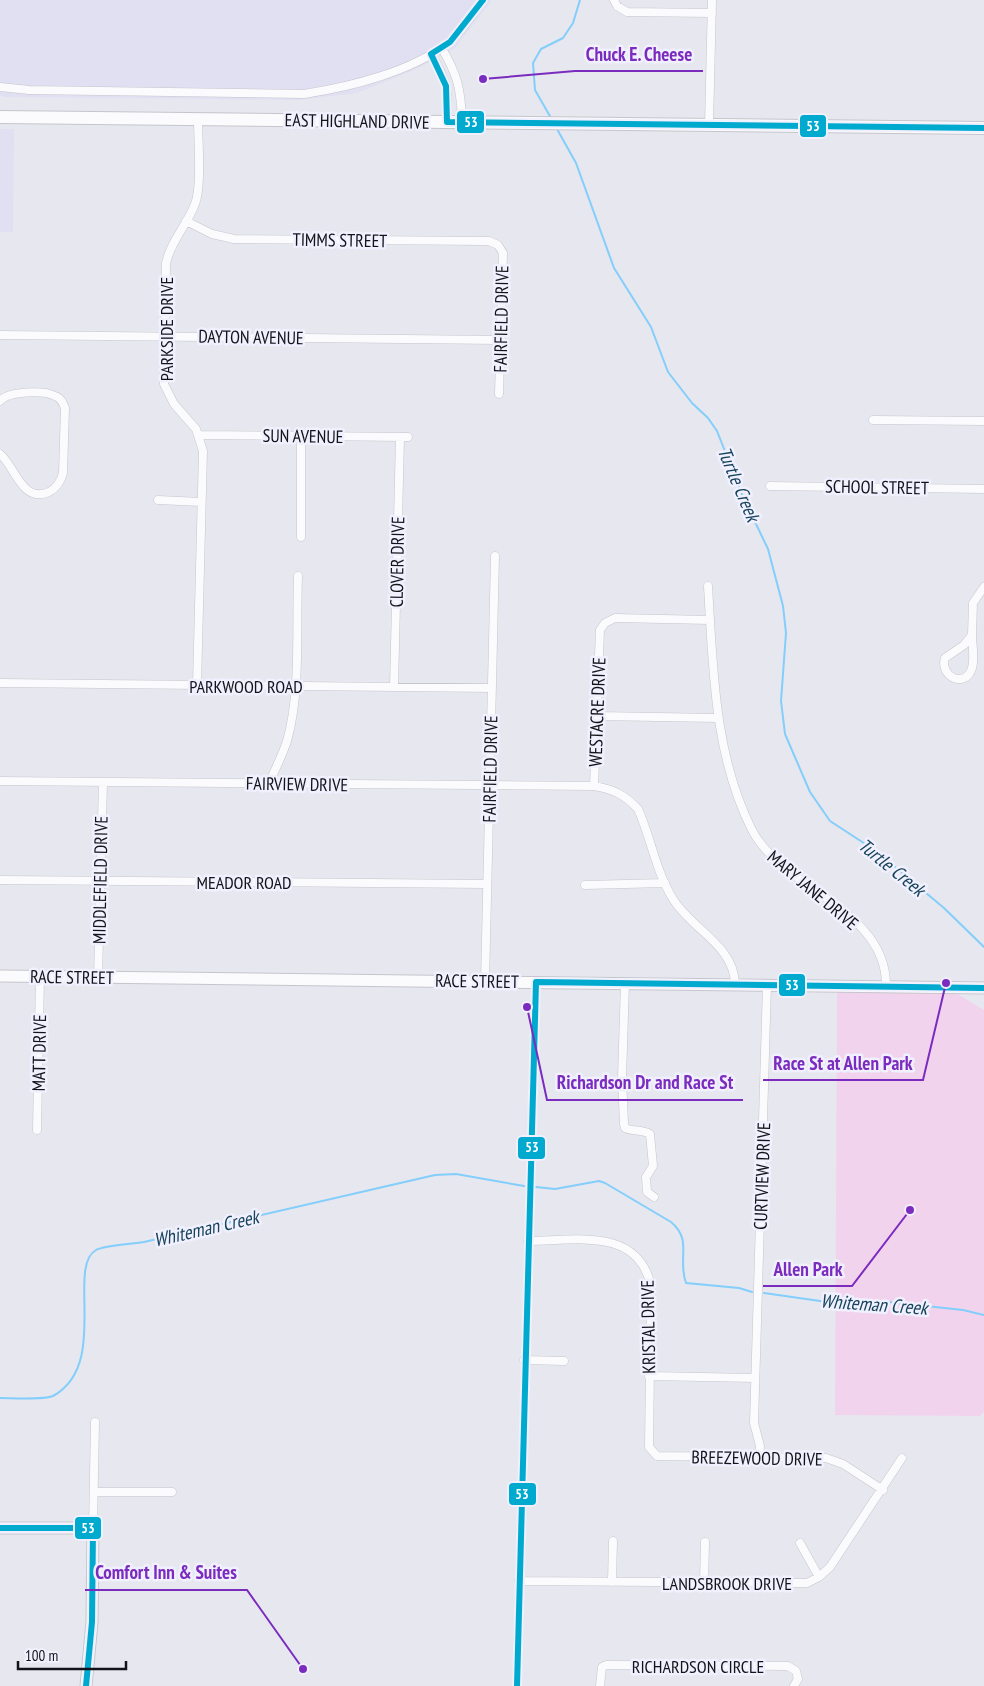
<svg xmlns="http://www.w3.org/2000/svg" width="984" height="1686" viewBox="0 0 984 1686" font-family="'PT Sans Narrow',sans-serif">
  <rect width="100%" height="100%" fill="#e7e7f0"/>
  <path fill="#e0e0f2" d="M0 0H492L455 48 419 68 357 93 299 100 5 97 0 95Z
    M0 129H14L13 232H0Z"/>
  <path fill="#f2d3ed" d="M837 986 946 987 984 1010V1411L980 1416 835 1415Z"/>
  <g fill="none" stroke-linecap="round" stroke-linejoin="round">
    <path stroke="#83cefa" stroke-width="2" d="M551 118 535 90 533 63 541 49 563 38 573 23 580 0
      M557 129 576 163 614 268 651 327 668 372 692 403 708 418 717 431 743 497 768 549 783 606 786 633 781 701 785 734 810 792 830 821 876 851 944 908 984 947
      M536 1187 555 1189 599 1181 605 1183 671 1222C693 1240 677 1259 686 1283L739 1288 752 1292
      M764 1293 848 1305 879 1301 963 1310 984 1315
      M0 1398C11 1398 44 1400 53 1396 110 1365 66 1267 96 1250 105 1245 133 1244 144 1242L435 1175 456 1174 524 1186"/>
    <g stroke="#c5c5cc" stroke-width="9">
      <path id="street" d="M614 0 617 6 627 12 712 13
        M441 47C458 75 461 90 462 122
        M431 54C447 80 449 92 447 122
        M0 87 29 90 304 94C349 87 412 72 449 42 462 32 472 14 483 0
        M709 125 712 0
        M186 221 212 234 234 239 489 241 498 245 503 253 499 394
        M0 335 501 340
        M0 401C8 391 44 390 55 396 61 398 63 403 65 408L63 473C61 481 57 488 49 492 22 504 15 466 0 454
        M873 420 984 421
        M199 435 408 437
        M301 436V537
        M770 486 984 489
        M158 500 201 502
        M708 586C713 668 714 755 752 830 783 890 887 909 886 986
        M972 635C972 645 975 658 972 668 966 689 939 677 945 658L964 645Z
        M972 635 973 603 984 587
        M0 683 492 688
        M197 685 203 451 196 429 174 404 164 384 166 263C171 241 187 225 195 204 202 186 198 141 198 119
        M394 687 400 437
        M597 716 718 718
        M0 781 594 786C613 789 625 795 638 809 651 838 656 872 673 899 692 930 734 945 735 984
        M269 783C275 770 282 756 287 741 301 693 296 627 298 576
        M594 786 600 630 605 623 615 618 710 620
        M0 880 487 884
        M585 885 665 883
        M98 977 103 782
        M485 982 495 556
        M625 983 622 1078 624 1124 625 1128C633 1132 641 1129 650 1134L653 1166 646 1177 647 1192 654 1197
        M37 1130 40 977
        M528 1241C574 1241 638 1226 651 1286L649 1447 657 1456 826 1458 843 1464 883 1490
        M524 1360 564 1361
        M649 1376 755 1378
        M759 1456 760 1446 754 1423 767 985
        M94 1492H172
        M93 1528 95 1422
        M800 1543 819 1577
        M519 1581 807 1583 819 1577 830 1567 902 1458
        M612 1582 613 1541
        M704 1583 705 1542
        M517 1686 536 982
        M600 1686 602 1667 606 1665 788 1666 796 1671 798 1679 794 1686"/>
    </g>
    <g stroke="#c5c5cc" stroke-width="13">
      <path id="secondary" d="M0 976 984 988
        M0 1528H93L92 1622 86 1686"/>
    </g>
    <g stroke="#c5c5cc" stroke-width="14">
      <path id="primary" d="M0 117 984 128"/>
    </g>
    <use href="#street" stroke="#fbfbfd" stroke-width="8"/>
    <use href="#secondary" stroke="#fbfbfd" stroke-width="11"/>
    <use href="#primary" stroke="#fbfbfd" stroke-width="12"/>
    <g stroke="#f0f0fe" stroke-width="10">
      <path id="bus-1" d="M483 0 450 42 431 54 446 86 447 122 984 128
        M0 1528H93L92 1622 86 1686
        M517 1686 536 982 984 988"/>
    </g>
    <use href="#bus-1" stroke="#00a9ce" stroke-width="6"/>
  </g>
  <g text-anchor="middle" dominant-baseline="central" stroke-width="5" stroke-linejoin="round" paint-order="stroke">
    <g font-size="18" fill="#131319" stroke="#f0f0fe">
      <text transform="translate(357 121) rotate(1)">EAST HIGHLAND DRIVE</text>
      <text transform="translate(340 240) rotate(1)">TIMMS STREET</text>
      <text transform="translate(501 319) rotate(-89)">FAIRFIELD DRIVE</text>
      <text transform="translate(166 329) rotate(-90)">PARKSIDE DRIVE</text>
      <text transform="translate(251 337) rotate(1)">DAYTON AVENUE</text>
      <text transform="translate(303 436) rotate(1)">SUN AVENUE</text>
      <text transform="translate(877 487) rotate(1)">SCHOOL STREET</text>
      <text transform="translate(397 562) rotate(-89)">CLOVER DRIVE</text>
      <text x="246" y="686">PARKWOOD ROAD</text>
      <text transform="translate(597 712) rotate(-88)">WESTACRE DRIVE</text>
      <text transform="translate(490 769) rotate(-89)">FAIRFIELD DRIVE</text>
      <text transform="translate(297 784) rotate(1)">FAIRVIEW DRIVE</text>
      <text transform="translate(100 880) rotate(-89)">MIDDLEFIELD DRIVE</text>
      <text x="244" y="882">MEADOR ROAD</text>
      <text transform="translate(813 890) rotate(40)">MARY JANE DRIVE</text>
      <text transform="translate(72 977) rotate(1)">RACE STREET</text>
      <text transform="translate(477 981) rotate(1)">RACE STREET</text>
      <text transform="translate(39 1053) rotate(-89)">MATT DRIVE</text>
      <text transform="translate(762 1176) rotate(-88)">CURTVIEW DRIVE</text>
      <text transform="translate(648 1327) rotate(-91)">KRISTAL DRIVE</text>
      <text transform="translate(757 1458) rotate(1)">BREEZEWOOD DRIVE</text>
      <text x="727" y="1583">LANDSBROOK DRIVE</text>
      <text x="698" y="1666">RICHARDSON CIRCLE</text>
    </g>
    <g font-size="19" font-style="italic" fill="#17445c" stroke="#f0f0fe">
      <text transform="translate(739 484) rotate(67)">Turtle Creek</text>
      <text transform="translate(892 867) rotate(39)">Turtle Creek</text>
      <text transform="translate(206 1228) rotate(-13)">Whiteman Creek</text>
      <text transform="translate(874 1304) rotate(4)">Whiteman Creek</text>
    </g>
  </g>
  <path fill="none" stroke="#7b2cbf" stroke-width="2" d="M483 79L575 71H703M946 983L923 1080H763M527 1007L547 1100H743M910 1210L852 1286H763M303 1669L247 1590H85"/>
  <g fill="#7b2cbf" stroke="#f0f0fe" stroke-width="2">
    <circle cx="483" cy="79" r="5"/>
    <circle cx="946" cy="983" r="5"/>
    <circle cx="527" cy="1007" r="5"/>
    <circle cx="910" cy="1210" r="5"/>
    <circle cx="303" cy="1669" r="5"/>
  </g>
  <g font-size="19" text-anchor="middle" font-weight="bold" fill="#7b2cbf" stroke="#f0f0fe" stroke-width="5" stroke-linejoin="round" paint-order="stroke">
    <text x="639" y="61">Chuck E. Cheese</text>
    <text x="843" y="1070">Race St at Allen Park</text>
    <text x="645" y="1089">Richardson Dr and Race St</text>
    <text x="808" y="1276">Allen Park</text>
    <text x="166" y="1579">Comfort Inn &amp; Suites</text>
  </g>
  <g stroke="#f0f0fe" stroke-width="2">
    <rect x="456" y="110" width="29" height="24" rx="5" fill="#00a9ce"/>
    <rect x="799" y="114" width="28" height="24" rx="5" fill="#00a9ce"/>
    <rect x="778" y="973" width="28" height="24" rx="5" fill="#00a9ce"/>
    <rect x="517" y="1136" width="29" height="24" rx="5" fill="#00a9ce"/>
    <rect x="508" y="1482" width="29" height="24" rx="5" fill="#00a9ce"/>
    <rect x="74" y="1516" width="28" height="24" rx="5" fill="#00a9ce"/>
  </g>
  <g font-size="14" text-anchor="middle" font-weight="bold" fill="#fff">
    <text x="471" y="127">53</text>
    <text x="813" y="131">53</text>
    <text x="792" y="990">53</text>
    <text x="532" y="1152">53</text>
    <text x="522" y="1499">53</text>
    <text x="88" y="1533">53</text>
  </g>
  <path d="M18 1661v8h108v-8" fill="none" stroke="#131319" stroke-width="2.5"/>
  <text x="25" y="1661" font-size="15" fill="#131319" stroke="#f0f0fe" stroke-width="4" paint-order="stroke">100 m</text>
</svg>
